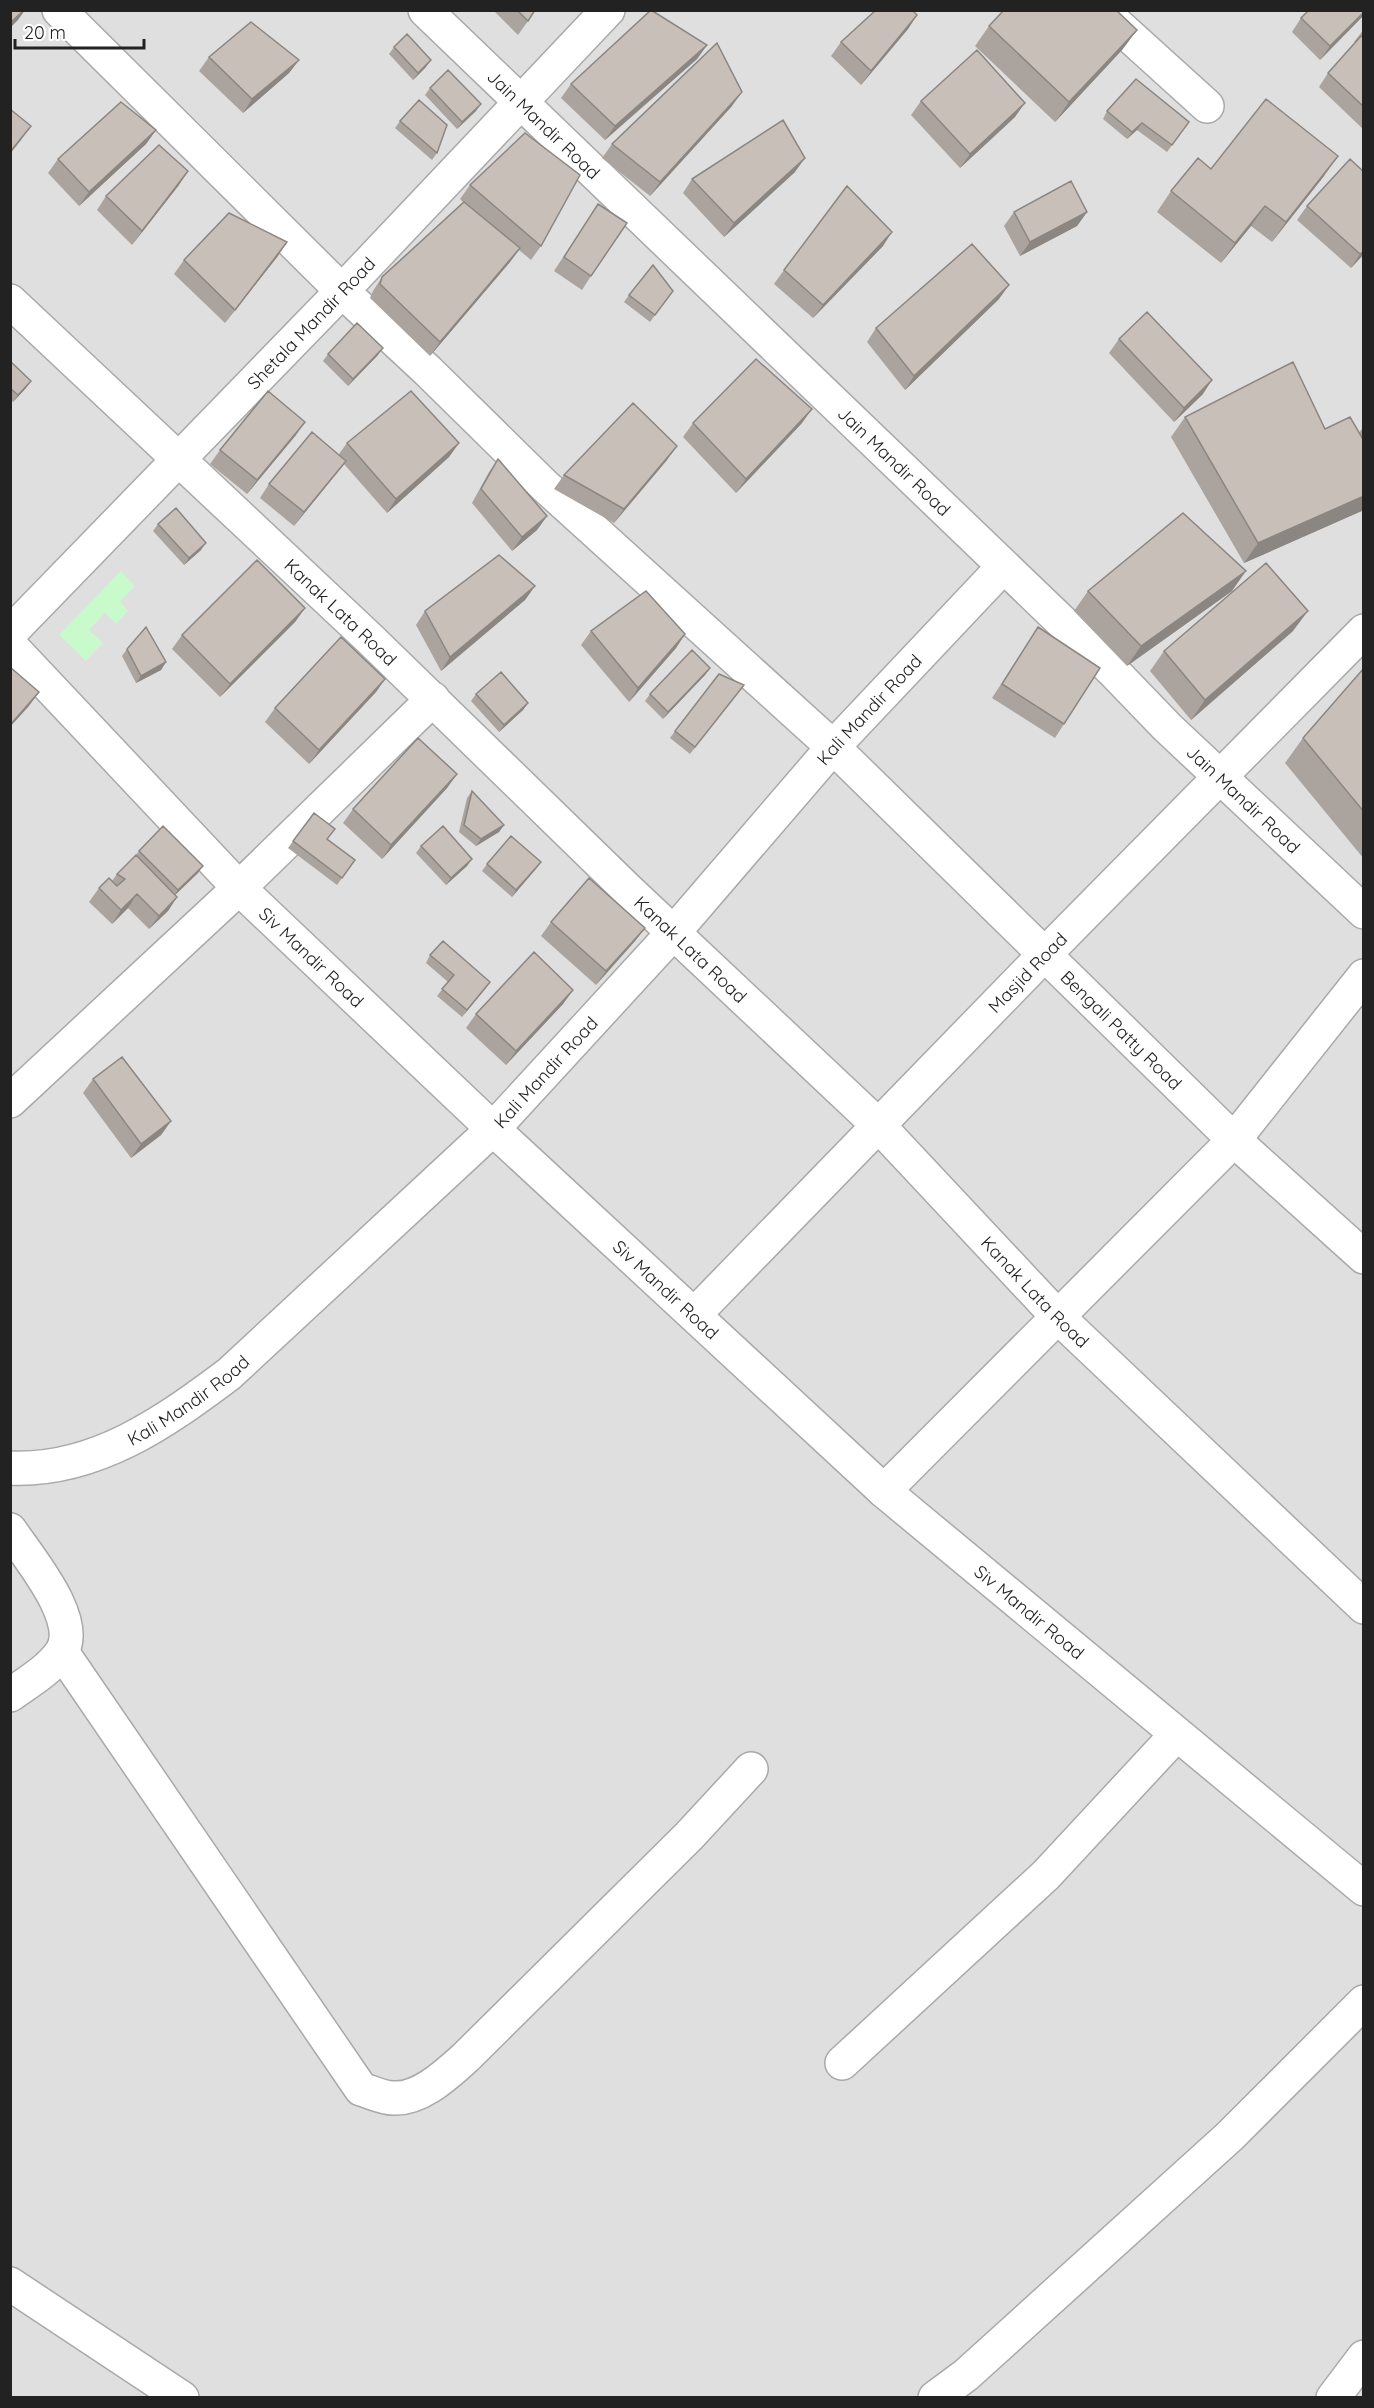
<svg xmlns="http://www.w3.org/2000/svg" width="1374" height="2408" viewBox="0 0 1374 2408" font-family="Quicksand,sans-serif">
  <rect width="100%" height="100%" fill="#f2efe9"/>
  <path fill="#e0dfdf" d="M11 11H1363V2397H11Z"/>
  <path fill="#c8facc" d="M121 571 135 586 120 602 128 611 116 624 105 613 89 630 103 643 86 661 59 635Z"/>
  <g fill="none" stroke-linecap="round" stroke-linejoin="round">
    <g stroke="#a9a9a9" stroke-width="36">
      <g id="street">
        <path id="s1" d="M59 10 342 291 428 371 545 486 833 747 1234 1140 1364 1257"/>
        <path id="s2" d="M425 10 1113 671 1167 727 1364 912"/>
        <path d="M1101 10 1207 106"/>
        <path id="s3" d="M10 301 369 638 627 889 879 1126 1058 1317 1364 1607"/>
        <path id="s4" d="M10 633 342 291 608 10"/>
        <path id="s5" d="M10 645 239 888 493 1129 884 1491 1364 1889"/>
        <path d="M10 1101 239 888 433 699"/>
        <path id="s6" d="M694 1315 1044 955 1364 631"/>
        <path id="s7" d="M10 1468C95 1472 165 1422 229 1374L493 1129 674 932 833 747 1003 567"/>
        <path d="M884 1491 1234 1140 1364 976"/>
        <path d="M10 1530C28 1557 83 1621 61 1653 48 1671 28 1682 10 1695"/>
        <path d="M62 1652 361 2089C371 2092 383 2098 393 2098 420 2100 447 2074 465 2058L689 1836 751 1769"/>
        <path d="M842 2063 1046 1875 1176 1735"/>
        <path d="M10 2284 182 2398"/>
        <path d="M935 2398 966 2375 1230 2136 1364 2002"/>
        <path d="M1333 2398 1364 2357"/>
      </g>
    </g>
    <use href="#street" stroke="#fff" stroke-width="33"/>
  </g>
  <path fill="#aba49e" d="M493 10H536L518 35Z
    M1364 10V15L1320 60 1292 32 1301 18Z
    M917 15 908 29 861 85 831 56 841 42Z
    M989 26 1137 30 1122 50 1055 122 975 46Z
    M1364 29V130L1319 87 1328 73 1355 43 1354 42Z
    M707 45 697 59 605 140 561 98 571 84Z
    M394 47 426 67 413 80 389 54Z
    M209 57 299 60 289 73 243 113 199 71Z
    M430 88 476 111 457 129 425 95Z
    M921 101 1015 117 960 168 911 115Z
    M732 106 650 196 602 158 612 144Z
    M1107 111 1189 122 1167 152 1137 130 1127 139 1103 119Z
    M400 121 437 153 432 160 395 128Z
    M156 130 146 144 79 206 48 173 58 159Z
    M1211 169 1324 176 1272 242 1251 226 1221 263 1157 212 1171 191Z
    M795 172 724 237 683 193 692 179Z
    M179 185 132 245 97 210 106 196Z
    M470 185 541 246 531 260 519 250 510 262 430 356 370 298 373 291 382 277 463 202 460 199Z
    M598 204 591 276 582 290 554 271Z
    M1307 206 1364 254 1351 268 1297 220Z
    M1014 212H1087L1077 226 1020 256 1004 226Z
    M883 246 813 318 774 284 784 270Z
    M278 256 225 323 174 274 184 260Z
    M673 291 650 322 624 302 629 295Z
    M999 299 905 390 867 342 876 328Z
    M1119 339 1203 394 1174 422 1109 353Z
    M328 354 378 355 348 386 323 361Z
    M10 361 31 381 26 388 13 402 10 400Z
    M1185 417 1325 429 1359 433 1364 426V510L1244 563 1171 437Z
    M693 423H802L736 493 683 437Z
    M296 435 247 494 210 464 220 450Z
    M347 443H459L449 457 387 513 344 464 336 474 294 526 260 498 269 484 339 454Z
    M498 459 547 516 537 530 512 551 472 503 489 472Z
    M667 460 614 523 554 489 564 475Z
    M158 524 201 550 184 565 153 531Z
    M535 586 525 600 441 671 416 625 425 611Z
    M1088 591H1232L1127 666 1074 611Z
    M305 608 295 622 220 697 172 649 182 635Z
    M1038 627 1064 724 1055 738 992 698Z
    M591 631 685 634 676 648 629 702 581 645Z
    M1293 631 1191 720 1150 671 1164 651Z
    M127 649 166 662 161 670 136 683 122 656Z
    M710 668 705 675 663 719 645 701 650 694Z
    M1364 668V859L1285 763 1303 738Z
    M385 679 376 692 309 764 265 722 275 708Z
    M739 692 690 754 670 738 675 731Z
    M476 694 528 703 523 710 499 732 471 701Z
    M457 774 447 788 382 859 343 823 353 809Z
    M472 791 504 825 499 832 476 846 459 832 467 798Z
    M314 813 327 839 355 860 337 885 288 848Z
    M421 846 472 859 467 866 446 885 416 853Z
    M139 851 198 873 175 895 177 897 168 911 149 929 128 908 112 924 89 902 99 888 112 881 117 874 136 855Z
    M541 862 512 897 482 871 487 864Z
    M551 922 645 928 635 941 596 985 541 936Z
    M430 955 485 989 462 1017 437 996 448 982 426 963Z
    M573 990 563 1004 506 1065 466 1028 476 1014Z
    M93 1079 171 1121 161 1135 131 1158 83 1093Z"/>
  <path fill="#8b8681" d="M24 10H25L18 20 10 28V23Z
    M1364 12V15L1320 60 1330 46Z
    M917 15 908 29 861 85 871 71Z
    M1137 30 1122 50 1055 122 1069 102Z
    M707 45 697 59 605 140 615 126Z
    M299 60 289 73 243 113 252 99Z
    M431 60 426 67 413 80 418 73Z
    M742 92 732 106 650 196 660 182Z
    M1025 103 1015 117 960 168 970 154Z
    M481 104 476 111 457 129 462 122Z
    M1142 123 1137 130 1127 139 1132 132Z
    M31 126 21 140 10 154V152Z
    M156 130 146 144 79 206 89 192Z
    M1338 156 1324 176 1272 242 1286 222Z
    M805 158 795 172 724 237 734 223Z
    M188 171 179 185 132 245 142 231Z
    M1265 206 1251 226 1221 263 1235 243Z
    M1087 212 1077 226 1020 256 1030 242Z
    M892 232 883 246 813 318 823 305Z
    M287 242 278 256 225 323 235 310Z
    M520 248 510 262 430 356 440 342Z
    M1364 251V254L1351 268 1360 254Z
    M1009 285 999 299 905 390 914 376Z
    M383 348 378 355 348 386 353 379Z
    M1212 380 1203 394 1174 422 1184 408Z
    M31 381 26 388 13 402 18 395Z
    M812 409 802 423 736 493 746 479Z
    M305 422 296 435 247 494 257 480Z
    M459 443 449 457 387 513 396 499Z
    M677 446 667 460 614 523 624 509Z
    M346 461 336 474 294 526 304 512Z
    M1364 496V510L1244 563 1258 543Z
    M547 516 537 530 512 551 522 537Z
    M206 543 201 550 184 565 189 558Z
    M1246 571 1232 591 1127 666 1141 646Z
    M535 586 525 600 441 671 450 657Z
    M305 608 295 622 220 697 230 684Z
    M1308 611 1293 631 1191 720 1205 700Z
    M685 634 676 648 629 702 638 688Z
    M166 662 161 670 136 683 141 676Z
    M710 668 705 675 663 719 668 712Z
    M385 679 376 692 309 764 319 750Z
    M39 692 29 706 10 727V725Z
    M528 703 523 710 499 732 504 725Z
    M457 774 447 788 382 859 391 845Z
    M504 825 499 832 476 846 481 839Z
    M472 859 467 866 446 885 451 878Z
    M541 862 536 869 512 897 516 890Z
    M203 866 198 873 173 897 178 890Z
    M137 894 128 908 112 924 121 910Z
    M177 897 168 911 149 929 159 916Z
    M645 928 635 941 596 985 606 971Z
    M490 982 485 989 462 1017 467 1010Z
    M573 990 563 1004 506 1065 516 1051Z
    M171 1121 161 1135 131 1158 141 1144Z"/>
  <path fill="#c7bfb8" stroke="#8b8681" stroke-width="1.5" d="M10 10H24L10 23Z
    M517 10H535L528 21Z
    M651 10 707 45 615 126 571 84Z
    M876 10H912L917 15 871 71 841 42Z
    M1004 10H1116L1137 30 1069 102 989 26Z
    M1309 10H1364V12L1330 46 1301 18Z
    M251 22 299 60 252 99 209 57Z
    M407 34 431 60 418 73 394 47Z
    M1361 36 1364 38V107L1328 73Z
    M717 43 742 92 660 182 612 144Z
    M977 50 1025 103 970 154 921 101Z
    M448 70 481 104 462 122 430 88Z
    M1136 79 1189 122 1172 145 1142 123 1132 132 1107 111Z
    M1266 99 1338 156 1286 222 1265 206 1235 243 1171 191 1198 158 1211 169Z
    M419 100 447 125 437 153 400 121Z
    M121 102 156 130 89 192 58 159Z
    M10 109 31 126 10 152Z
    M783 120 805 158 734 223 692 179Z
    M525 133 580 175 541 246 470 185Z
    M159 145 188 171 142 231 106 196Z
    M1350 159 1364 172V251L1360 254 1307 206Z
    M1071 181 1087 212 1030 242 1014 212Z
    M847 186 892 232 823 305 784 270Z
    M464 202 520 248 440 342 380 284 382 277Z
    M598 204 627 223 591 276 564 257Z
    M229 213 287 242 235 310 184 260Z
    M972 244 1009 285 914 376 876 328Z
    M653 265 673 291 655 315 629 295Z
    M1147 312 1212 380 1184 408 1119 339Z
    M357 323 383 348 353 379 328 354Z
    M756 359 812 409 746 479 693 423Z
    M10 361 31 381 18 395 10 388Z
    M1293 362 1325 429 1350 417 1364 441V496L1258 543 1185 417Z
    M268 391 305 422 257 480 220 450Z
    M411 391 459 443 396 499 347 443Z
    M633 403 677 446 624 509 564 475Z
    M312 432 346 461 304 512 269 484Z
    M498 459 547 516 522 537 481 489Z
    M176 508 206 543 189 558 158 524Z
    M1183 513 1246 571 1141 646 1088 591Z
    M499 555 535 586 450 657 425 611Z
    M257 560 305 608 230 684 182 635Z
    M1266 563 1308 611 1205 700 1164 651Z
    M646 591 685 634 638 688 591 631Z
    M146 627 166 662 141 676 127 649Z
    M1038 627 1100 668 1064 724 1002 684Z
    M341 637 385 679 319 750 275 708Z
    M692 650 710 668 668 712 650 694Z
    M10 667 39 692 10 725Z
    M1364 668V812L1303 738Z
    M501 672 528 703 504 725 476 694Z
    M719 674 744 685 695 747 675 731Z
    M418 738 457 774 391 845 353 809Z
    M472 791 504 825 481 839 464 825Z
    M314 813 335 829 327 839 355 860 342 878 293 841Z
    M163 826 203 866 178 890 139 851Z
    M443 826 472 859 451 878 421 846Z
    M511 836 541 862 516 890 487 864Z
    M136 855 177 897 159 916 137 894 121 910 99 888 109 878 117 886 125 879 117 874Z
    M589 878 645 928 606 971 551 922Z
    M443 941 490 982 467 1010 442 989 454 975 430 955Z
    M534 952 573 990 516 1051 476 1014Z
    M122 1057 171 1121 141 1144 93 1079Z"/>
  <g text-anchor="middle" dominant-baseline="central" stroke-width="5" stroke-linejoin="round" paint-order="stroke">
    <g font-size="18" fill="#222" stroke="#fff">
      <text stroke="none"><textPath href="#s2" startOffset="165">Jain Mandir Road</textPath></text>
      <text stroke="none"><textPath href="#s4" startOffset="432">Shetala Mandir Road</textPath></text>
      <text stroke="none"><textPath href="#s2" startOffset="651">Jain Mandir Road</textPath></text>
      <text stroke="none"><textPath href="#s3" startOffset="454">Kanak Lata Road</textPath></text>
      <text stroke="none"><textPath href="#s7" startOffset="1167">Kali Mandir Road</textPath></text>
      <text stroke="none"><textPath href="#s2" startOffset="1137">Jain Mandir Road</textPath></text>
      <text stroke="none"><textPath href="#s3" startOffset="940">Kanak Lata Road</textPath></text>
      <text stroke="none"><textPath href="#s5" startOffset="434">Siv Mandir Road</textPath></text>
      <text stroke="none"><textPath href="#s6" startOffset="478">Masjid Road</textPath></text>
      <text stroke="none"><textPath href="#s1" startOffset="1473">Bengali Patty Road</textPath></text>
      <text stroke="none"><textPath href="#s7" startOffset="681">Kali Mandir Road</textPath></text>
      <text stroke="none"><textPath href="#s5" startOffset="920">Siv Mandir Road</textPath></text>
      <text stroke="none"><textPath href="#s3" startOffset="1426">Kanak Lata Road</textPath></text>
      <text stroke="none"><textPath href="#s7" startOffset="195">Kali Mandir Road</textPath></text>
      <text stroke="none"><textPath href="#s5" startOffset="1406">Siv Mandir Road</textPath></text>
    </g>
  </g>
  <rect width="1374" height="2408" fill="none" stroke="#222222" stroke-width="24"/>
  <path d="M15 39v9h129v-9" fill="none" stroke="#222222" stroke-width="3"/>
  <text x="24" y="39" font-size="18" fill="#222222" stroke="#ffffff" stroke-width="4.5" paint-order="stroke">20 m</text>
</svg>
